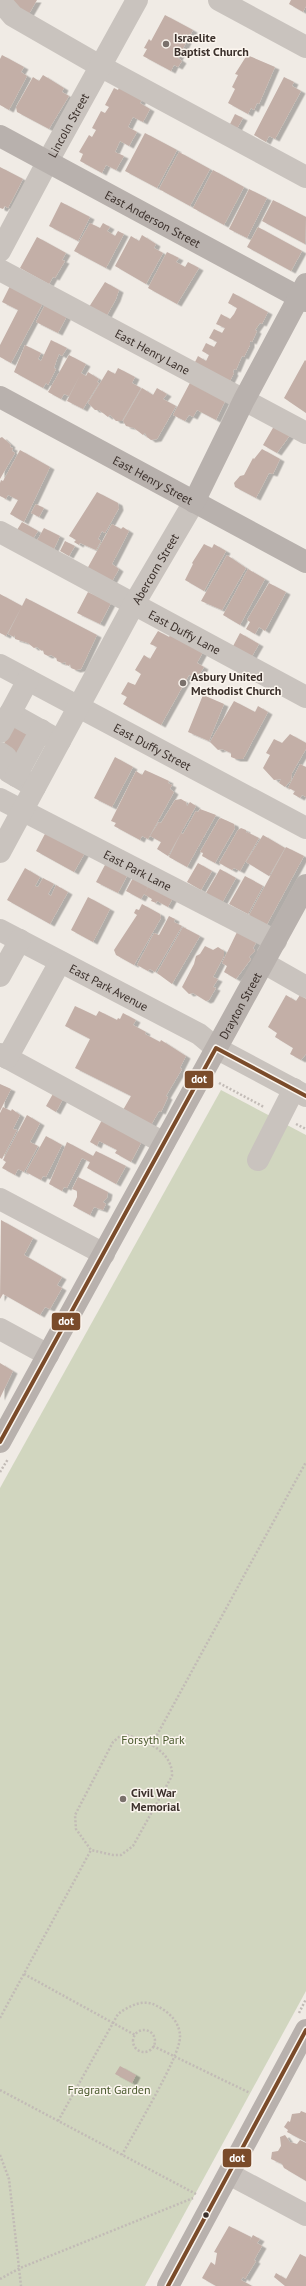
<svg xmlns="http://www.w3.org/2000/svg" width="306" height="2286" viewBox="0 0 306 2286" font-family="'PT Sans',sans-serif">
  <defs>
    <filter id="shadow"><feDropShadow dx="4.5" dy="2.5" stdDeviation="0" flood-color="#0004"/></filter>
  </defs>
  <rect width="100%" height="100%" fill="#f0ebe5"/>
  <path fill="#d1d6bf" d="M221 1090 306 1135V1991L145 2286H0V1488Z"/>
  <path fill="#c3afa7" filter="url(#shadow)" d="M7 0H37L26 19Z
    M291 0H306V6L303 12 289 4Z
    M165 15 193 30 178 58 182 61 178 67 174 65 171 71 143 56 147 49 144 48 149 39 151 41Z
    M2 55 24 67 21 72 27 76 9 110 0 105V59Z
    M247 55 275 67 259 104 257 103 254 110 251 108 248 114 228 103 235 89 232 87 238 75 235 74Z
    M43 75 64 88 62 92 69 96 49 129 17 112 16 107 33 77 39 81Z
    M284 77 294 82 292 86 301 91 275 139 269 136 266 142 254 135Z
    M120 85 143 98 140 103 150 109 143 122 133 117 128 127 137 132 129 146 120 141 115 152 124 156 116 170 106 165 102 173 80 161 83 154 79 152 89 135 92 137 96 130 92 128 101 111 105 113 109 107 105 105 114 88 118 90Z
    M235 114 243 118 234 134 227 130Z
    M145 133 177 150 157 188 125 171Z
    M179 152 210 169 190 206 159 189Z
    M0 167 23 179 8 208 5 206 3 209 0 208Z
    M213 170 244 187 224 225 193 208Z
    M249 189 267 198 247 238 229 229Z
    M273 200 306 217 305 244 262 221Z
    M61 202 90 217 78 241 49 226Z
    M90 223 100 228 103 223 110 227 107 231 115 236 118 231 124 234 106 268 74 251Z
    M258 227 302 251 291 271 247 247Z
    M142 235 156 244 154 248 163 253 146 284 115 266 131 236 139 241Z
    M37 237 66 253 62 260 65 261 55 278 53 277 49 284 20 268Z
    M167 252 179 258 176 262 185 267 188 262 199 268 177 304 148 288Z
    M105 282 119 290 116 299 106 317 89 307Z
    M11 284 44 301 11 363 0 357V345L18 310 2 302Z
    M233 293 268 312 262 324 260 323 255 330 257 331 252 342 250 341V345L244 357 242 356 236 370 234 369 233 372 234 373 228 385 193 366 198 356 206 361 209 355 202 351 206 343 214 347 217 342 209 338 214 329 222 333 225 328 216 324 221 314 230 319 234 314 237 308 228 303Z
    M47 301 67 316 58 333 36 322Z
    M51 340 67 348 62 356 59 354 57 359 54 368 56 369 48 385 46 383 43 388 14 372 25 345 41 353 38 359 41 361Z
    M69 355 86 364 81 373 86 376 88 372 99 379 97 382 99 383 83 409 67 401 80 375 69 396 64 394 61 399 48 392Z
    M305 360 306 361V413L284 398Z
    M118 368 135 377 132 383 141 388 122 421H116L110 415 108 417 99 410H95L88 403 108 370 115 374Z
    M193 377 228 395 216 420 197 410 193 417 189 415 185 421 173 415Z
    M142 388 153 395 157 388 167 394 163 399 176 406 157 439 151 440 147 437 145 433 143 435 134 428 126 426 123 421Z
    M277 421 293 431 277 453 263 445Z
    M2 437 11 445 10 447 13 448 12 451 15 453 0 479V438Z
    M262 449 280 459 273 474 269 473 256 498 235 487 234 483 240 476 244 475 253 458 254 459Z
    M20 450 50 467 24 522 10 514 18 500 8 495 6 499 0 496V483L1 480 3 481Z
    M97 492 118 503 119 508 105 533 102 531 98 539 101 541 96 550 80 543 79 545 74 542 76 540 69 536Z
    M36 504 44 508 39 517 31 513Z
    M22 522 38 531 31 542 15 533Z
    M112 524 121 529 123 527 129 531 112 564 119 569 111 583 87 569Z
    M44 528 60 536 52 553 35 544Z
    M65 541 75 546 69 556 60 551Z
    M204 544 212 548 214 544 226 551 204 591 185 580 193 564 192 563Z
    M227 555 246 568 222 610 201 601Z
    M248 569 265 579 240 625 223 615Z
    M269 583 286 592 265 631 259 627 255 634 246 629 250 622 247 620Z
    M88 592 111 603 100 624 77 613Z
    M0 594 22 606 6 636 0 633Z
    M26 598 97 635 81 669 76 670 71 668 70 664 69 666 65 664 66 662 62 663 57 661 56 657V658L51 655 48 656 44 654 43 650 42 651 37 647 34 648 28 643 15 639V635L14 637 8 634Z
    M158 631 169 637 171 634 203 652 197 663 204 667 197 679 189 675 161 725 123 704 127 697 121 694 128 682 135 685 141 674 135 670 144 655 150 659 157 647 150 644Z
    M240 633 259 644 251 658 232 648Z
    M203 695 224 704 209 741 188 732Z
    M234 701 255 712 258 706 268 712 243 759H236L231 757V753L222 749 218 750 210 742Z
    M14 725 33 735 20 760 1 749Z
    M290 734 306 743V749L292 773 291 780 285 787 279 783 281 779 274 780 263 768 270 755 266 753 274 739 282 743Z
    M115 757 133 767 112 807 94 798Z
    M300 764 306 767V797L302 795 300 798 293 794 295 791 288 788Z
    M145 770 169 781 168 783 172 785 170 789 174 792 148 839 142 836 140 840 114 826 116 823 111 821 136 771 142 775Z
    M181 799 186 802 187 806 190 802 196 806 168 856 157 849 161 842 150 836 159 822 161 823 175 800Z
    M200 809 216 815 187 867 169 857 181 833 183 834 196 811 198 812Z
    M221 818 234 824 235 828 215 863 202 856 203 853 200 852 219 819Z
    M241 828 246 830V833L247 832 259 838 240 871 234 868 232 870 219 863 238 830Z
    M47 830 86 851 74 872 36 851Z
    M263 835 285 848 269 876 246 862Z
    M286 847 304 856 265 928 247 919Z
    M106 863 128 874 118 893 96 882Z
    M198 863 212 871 201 890 187 882Z
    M25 868 40 877 35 886 38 887 43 878 54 884 48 894 51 896 56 885 68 892 50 924 7 900Z
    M220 869 236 878 222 903 206 893Z
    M134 876 149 884 145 893 150 883 174 896 168 907 157 901 156 903 151 901 152 899 144 894 141 899 126 891Z
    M245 876 263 886 248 914 229 904Z
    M88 897 110 909 93 942 71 930Z
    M142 904 160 914 161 918 134 965 116 955 114 950 137 915 134 913 136 909 139 910Z
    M169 916 175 919 174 922 182 926 155 972 150 969 148 971 137 965 154 933 159 935Z
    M183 927 200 936 172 984 157 973Z
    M238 930 257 941 253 948 255 951 249 957 251 959 236 979 224 972 227 966 222 963Z
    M205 946 213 950 218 947 224 951V956L213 977 218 979 213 987 216 988 209 1000 206 1001 193 993 189 994 182 987 194 964 196 956 200 954Z
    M286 995 296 1001 300 995 306 999V1054L301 1060 290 1054 293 1048 275 1037 277 1033 268 1027Z
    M75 1006 96 1016 99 1011 117 1020 118 1018 120 1019 123 1013 136 1020 133 1025 146 1032 145 1034 160 1042 161 1040 186 1056 180 1068 182 1069 166 1096 168 1097 161 1112 159 1111 151 1125 123 1110 131 1096 75 1068 90 1039 65 1026Z
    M0 1084 11 1089 0 1111Z
    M54 1092 64 1097 56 1112 46 1106Z
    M3 1107 11 1111 12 1109 20 1115 13 1129 17 1130 2 1159 0 1158V1113Z
    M27 1115 40 1123 30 1142 38 1146 24 1172 18 1169 15 1175 2 1168 6 1162 3 1160Z
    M102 1120 142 1141 131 1162 115 1153 117 1150 99 1141 97 1146 90 1142Z
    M46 1136 62 1145 46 1177 43 1176 41 1180 26 1172Z
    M67 1142 93 1156 96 1151 126 1166 116 1184 87 1168 90 1162 82 1158 67 1188 64 1187 62 1191 49 1184Z
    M78 1177 108 1192 107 1198 103 1202 106 1204 103 1210 94 1207 90 1215 73 1206 77 1197V1191L72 1189Z
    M1 1220 33 1238 24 1255 62 1277 57 1285 62 1288 50 1309 45 1307 40 1315 3 1294 0 1299Z
    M0 1363 13 1371 0 1398Z
    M120 2066 136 2075 132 2083 115 2074Z
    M301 2111 306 2113V2142L287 2132 288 2130 284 2127 288 2121 290 2122 292 2114 300 2113Z
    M285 2135 290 2142 297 2144 300 2140 306 2143V2181L284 2168 282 2164 271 2159 272 2152 278 2151 281 2146 280 2137Z
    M229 2226 251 2237 250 2240 253 2235 260 2239 257 2243 262 2246 254 2260 256 2261 245 2279 243 2277 241 2280 252 2286H216L202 2278 211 2262 215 2265 217 2253 214 2252Z
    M300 2254 306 2257V2286H285L274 2277 276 2273 286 2279Z"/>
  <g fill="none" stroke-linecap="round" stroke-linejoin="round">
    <path stroke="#c2bbb6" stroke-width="2.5" stroke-dasharray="2 2" stroke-linecap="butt" d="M219 1083 264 1107
      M296 1124 306 1129
      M0 1472 8 1459
      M127 1735C147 1741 173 1752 172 1776L133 1846 121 1855H113L91 1850 76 1829 75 1815 113 1742 119 1737Z
      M151 1746 306 1462
      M24 1974 135 2035
      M299 2013 306 1999
      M0 2018 91 1850
      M133 2041a11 11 0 1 1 22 0a11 11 0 1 1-22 0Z
      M153 2046 250 2093
      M0 2090 196 2194
      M58 2121 118 2014C129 2006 144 1998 157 2006 169 2012 180 2022 180 2037 180 2057 134 2132 122 2155
      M0 2155 9 2179 21 2286
      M0 2279 20 2268 193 2198"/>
    <g stroke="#c9c3be" stroke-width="22">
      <path d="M219 0 306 47"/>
      <path d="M0 1 13 16 100 66 306 177"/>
      <path id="s1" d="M0 251 48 161 137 0"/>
      <path id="s2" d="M0 270 306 433"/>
      <path id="s3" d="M0 532 306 697"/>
      <path id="s4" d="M0 665 306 828"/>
      <path d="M10 713 60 741"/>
      <path d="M0 732 28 680"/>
      <path d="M0 753 6 757 9 772 35 787"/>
      <path d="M16 776 41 730"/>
      <path id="s5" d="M0 799 276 941"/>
      <path id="s6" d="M0 852 134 604 194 502"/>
      <path id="s7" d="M0 930 199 1034 216 1048 306 1096"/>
      <path d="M264 963 306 987"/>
      <path d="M0 976 20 940"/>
      <path d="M0 1054 164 1143"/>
      <path d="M7 1058 60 962"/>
      <path d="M258 1160 294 1089"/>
      <path d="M0 1199 104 1254"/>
      <path d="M0 1329 48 1355"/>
      <path d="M229 2174 306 2215"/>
    </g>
    <g stroke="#b8b1ad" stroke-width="22">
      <path id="s8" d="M0 136 306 301"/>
      <path id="s9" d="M0 397 306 562"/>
      <path d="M194 502 244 400 306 284"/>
      <path id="s10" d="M0 1442 306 885"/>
      <path d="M168 2286 306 2030"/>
    </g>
    <g stroke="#fbf5ee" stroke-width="7">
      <path id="bus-1" d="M0 1442 216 1048 306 1096
        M168 2286 306 2030"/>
    </g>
    <use href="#bus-1" stroke="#7a4b2a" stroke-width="4"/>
  </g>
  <g fill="#7a716c" stroke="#fbf5ee" stroke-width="1.5">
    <circle cx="166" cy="44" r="4"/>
    <circle cx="183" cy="683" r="4"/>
    <circle cx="123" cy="1799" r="4"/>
  </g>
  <circle fill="#3b302b" stroke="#fbf5ee" stroke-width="1.5" cx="206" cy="2215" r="3.5"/>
  <g text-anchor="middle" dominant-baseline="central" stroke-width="3" stroke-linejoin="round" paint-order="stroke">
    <g font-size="12" font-weight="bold" fill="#3b302b" stroke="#fbf5ee" text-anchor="start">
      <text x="174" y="37">Israelite<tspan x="174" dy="14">Baptist Church</tspan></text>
      <text x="191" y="676">Asbury United<tspan x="191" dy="14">Methodist Church</tspan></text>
      <text x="131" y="1792">Civil War<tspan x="131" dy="14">Memorial</tspan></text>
    </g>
    <g font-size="12" fill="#3b302b" stroke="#fbf5ee">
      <text stroke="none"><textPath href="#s1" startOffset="143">Lincoln Street</textPath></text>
      <text stroke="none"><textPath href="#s8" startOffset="174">East Anderson Street</textPath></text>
      <text stroke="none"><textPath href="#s2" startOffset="173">East Henry Lane</textPath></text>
      <text stroke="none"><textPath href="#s9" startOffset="174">East Henry Street</textPath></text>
      <text stroke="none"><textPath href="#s6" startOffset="323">Abercorn Street</textPath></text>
      <text stroke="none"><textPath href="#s3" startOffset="210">East Duffy Lane</textPath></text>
      <text stroke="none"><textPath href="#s4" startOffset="173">East Duffy Street</textPath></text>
      <text stroke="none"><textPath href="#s5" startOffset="155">East Park Lane</textPath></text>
      <text stroke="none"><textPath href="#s7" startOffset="123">East Park Avenue</textPath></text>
      <text stroke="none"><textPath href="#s10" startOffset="498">Drayton Street</textPath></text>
    </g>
    <g font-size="12" fill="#4a5a2e" stroke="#fbf5ee">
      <text x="153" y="1739">Forsyth Park</text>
      <text x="109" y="2089">Fragrant Garden</text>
    </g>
  </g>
  <g stroke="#fbf5ee" stroke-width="1.5">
    <rect x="184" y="1070" width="30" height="19" rx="4" fill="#7a4b2a"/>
    <rect x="51" y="1312" width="30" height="19" rx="4" fill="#7a4b2a"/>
    <rect x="222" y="2148" width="30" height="20" rx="4" fill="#7a4b2a"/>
  </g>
  <g font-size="11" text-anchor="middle" font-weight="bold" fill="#fff">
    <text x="199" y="1083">dot</text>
    <text x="66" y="1325">dot</text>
    <text x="237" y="2162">dot</text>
  </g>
</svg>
